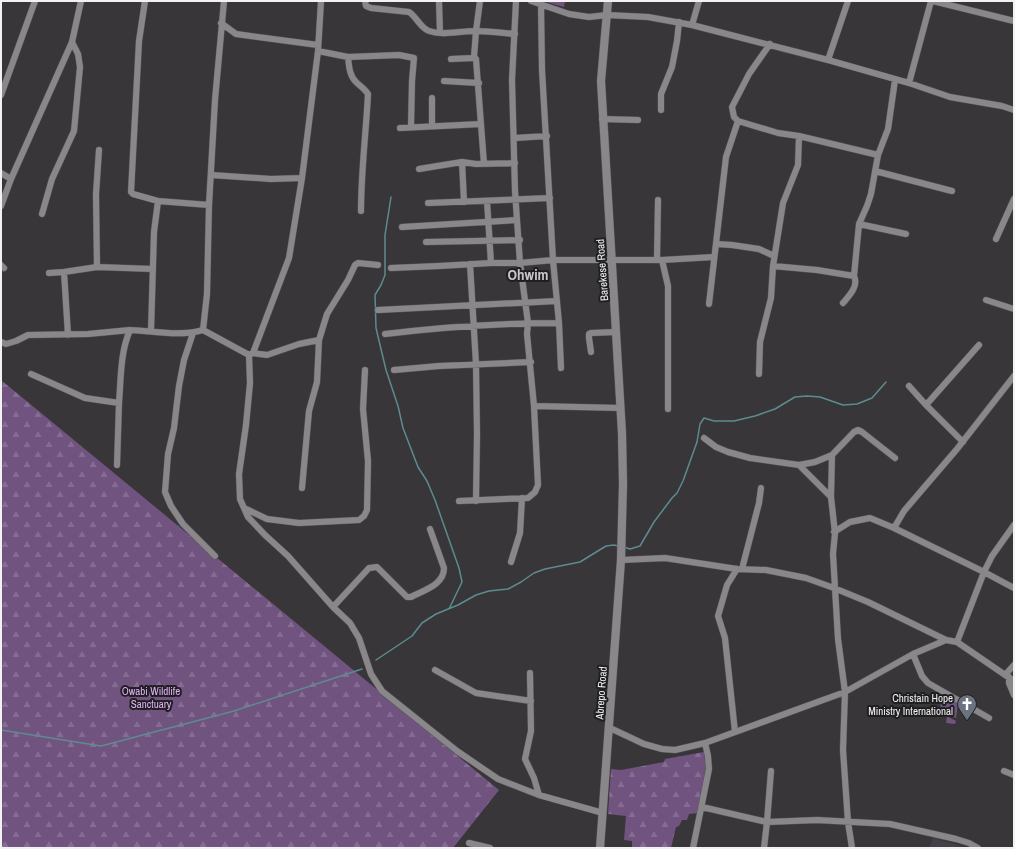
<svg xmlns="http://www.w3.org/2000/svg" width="1015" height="849" viewBox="0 0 1015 849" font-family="'Archivo Narrow',sans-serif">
  <defs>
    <pattern id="forest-firs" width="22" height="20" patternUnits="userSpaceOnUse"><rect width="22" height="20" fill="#715380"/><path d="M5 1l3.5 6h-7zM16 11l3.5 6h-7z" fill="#866c92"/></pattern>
  </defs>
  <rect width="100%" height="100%" fill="#383639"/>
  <path fill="#454048" d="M933 838 967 848H929Z"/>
  <path fill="#715380" d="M543 1H565L564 7Z
    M942 693 958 704 956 718 940 710Z
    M941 713 956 721 955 724 946 723 947 717H941Z"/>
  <path fill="url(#forest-firs)" d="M1 380 499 790 453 848H1Z
    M704 752C710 765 701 798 698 813L689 814 687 820H682L679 826 676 827 671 848H632V841L624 840 626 816 608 814 611 769 621 770 664 762 665 759Z"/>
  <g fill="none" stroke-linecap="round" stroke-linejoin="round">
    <path stroke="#5c8c90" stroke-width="1.5" d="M391 197 385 235V275L381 285 375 295 376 328 386 370 398 406 403 428 418 467 427 481 435 500 459 568 462 582 449 609
      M624 547 630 549 640 546 654 522 672 498 677 493 683 481 697 442 700 424 704 418 714 421H734L755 416 775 409 795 397 807 396 820 397 843 405 857 404 872 398 886 382
      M376 660 412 636 422 623 436 614 458 605 476 595 489 591 508 589 521 582 534 573 545 569 580 562 606 546 614 545 618 546
      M1 730 101 746 234 711 362 669"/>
    <g stroke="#575558" stroke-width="7">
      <path id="street" d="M145 1 139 41 131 192 133 194 158 201 209 205
        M365 1 366 6 371 8 409 12C417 17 420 28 429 31 443 36 460 31 475 31 488 31 502 33 515 34
        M439 1 440 33
        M531 1 569 14 589 17 607 15 648 17 692 25 828 60 909 83 950 97 1002 106 1014 110
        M933 1 1014 21
        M541 5 542 70 553 260 559 323 561 368
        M221 23 236 34 318 45
        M692 25 699 1
        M318 51 348 57 399 55 414 58 412 81 411 127
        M348 57C349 65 349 75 356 82 360 86 365 89 368 94 366 133 361 172 361 211
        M474 57 476 59 484 164
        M451 59 473 58 474 57 476 31 480 1
        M828 60 848 1
        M444 81 479 83
        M909 83 931 1
        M1 95 35 1
        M661 110V94L672 67 677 41 679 22
        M602 119 638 120
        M432 126V98
        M400 128 481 124
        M799 136 878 155
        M515 138 547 136
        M462 162 464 202
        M419 169 462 162 476 164 515 163
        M875 171 952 191
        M1 173 11 179 1 206
        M211 175 271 179 302 178
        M11 179 72 42 81 1
        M487 201 491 263
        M428 203 550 198
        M42 214 52 179 74 131 80 67 78 54 72 42
        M859 224 906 234
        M402 227 517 220
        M996 239 1014 199
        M426 242 520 240
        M716 244 732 245 759 249 774 256
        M657 260 658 200
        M662 260 714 257
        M470 264 476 364 477 434 476 501
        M1 265 4 268
        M773 266 817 270 854 276
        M97 267 96 194 99 150
        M391 268 439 266 491 263H520L553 260H662L668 286V409
        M64 272 68 335
        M49 273 64 272 97 267 153 269
        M986 300 1014 309
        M843 303C849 296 859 286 854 276L859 224 867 206 871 194 878 155 888 129 895 80
        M709 304 726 157 738 121
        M378 310 557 301
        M203 330 249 355 253 353 267 355 299 344 319 340 317 382 309 411 302 488
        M151 331 154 232 158 201
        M193 333 184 360 179 386 174 428 168 454 165 492 171 506 183 524 215 556
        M385 334C442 327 501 323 559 323
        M319 340 327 314 348 280 355 265 358 263 378 265
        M1 342 6 344 16 341 28 335 88 334 130 330
        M591 352 589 338V334L591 333 616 332
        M253 353 289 258 302 178 318 51 321 1
        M249 355 250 383 246 425 239 474 240 499 248 517 265 535 288 556 333 607 350 623 359 638 371 674 382 691 457 751 498 779 539 795 603 813
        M394 370 439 366 531 362
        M31 374 85 398 119 403C121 379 120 353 130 330 154 331 179 337 203 330L207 294 209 205 215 100 224 1
        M759 374 760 342 771 298 773 266 783 203 798 165 799 136 778 133 738 121 734 117 732 107 749 74 770 44
        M909 386 926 405 963 442
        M926 405 979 345
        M534 406 621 408
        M704 438 716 447 728 452 750 458 799 465 831 497 835 533 833 554 838 639 845 692 843 750 848 822 852 848
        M117 465 119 403
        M799 465 815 462 832 455
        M831 497 832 455 854 432 858 430 862 432 895 458
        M459 501 528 498 535 492 538 485 534 406 527 334 528 323 520 263 515 191 512 80 516 1
        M244 508 267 519 299 523 359 520 364 516 367 510 368 461 363 409 365 370
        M894 528 904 511 957 449 1014 376
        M834 532 850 522 870 518 894 528 984 572 1014 588
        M621 560 665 558 737 569 766 570 806 578 834 588 868 602 946 640
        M511 562 520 533 522 498
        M742 569 759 503 761 488
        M333 607 369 568 377 567 407 597H411C424 590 444 585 444 568L430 529
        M957 642 984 572 992 556 1014 525
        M913 654 922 676 928 683 989 718
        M435 670 476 693 531 701
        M530 673 531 731 525 759 534 778 539 795
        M1005 675 1014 665
        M1009 677V683L1014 695
        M610 728 644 744 662 749 675 750 705 743 845 692 913 654 946 640 957 642 1014 681
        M735 732 725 638 718 616 727 585 737 569
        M1004 771 1014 775
        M702 807 767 822 817 820 890 824 956 839 969 843 978 848
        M469 843 490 848
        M693 848 709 769 708 756 705 743
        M764 848 767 822 771 771"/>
    </g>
    <g stroke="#575558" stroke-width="9">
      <path id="secondary" d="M600 848 621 560 623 484 622 433 601 81 608 1"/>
    </g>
    <use href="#street" stroke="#8a878b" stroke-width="6"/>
    <use href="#secondary" stroke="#8a878b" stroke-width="8"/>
  </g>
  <defs>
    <g id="church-pin" transform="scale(1)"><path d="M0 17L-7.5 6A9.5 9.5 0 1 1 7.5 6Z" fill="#6b7280" stroke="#1f1e20"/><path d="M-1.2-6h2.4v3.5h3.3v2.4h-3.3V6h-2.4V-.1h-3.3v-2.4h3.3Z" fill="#fff"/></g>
  </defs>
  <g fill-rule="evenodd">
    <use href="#church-pin" x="967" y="704"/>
  </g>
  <g text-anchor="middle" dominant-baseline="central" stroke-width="4" stroke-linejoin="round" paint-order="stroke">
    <g font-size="11" fill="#f3f2f3" stroke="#1f1e20">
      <text transform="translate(602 270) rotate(-94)">Barekese Road</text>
      <text transform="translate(601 693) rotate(-86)">Abrepo Road</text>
    </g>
    <g font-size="11" fill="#e2b0f9" stroke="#1f1e20">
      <text x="151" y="691">Owabi Wildlife<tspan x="151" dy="13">Sanctuary</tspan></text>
    </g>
    <g font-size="11" fill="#f3f2f3" stroke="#1f1e20" text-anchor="end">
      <text x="953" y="698">Christain Hope<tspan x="953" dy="13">Ministry International</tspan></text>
    </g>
    <g font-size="15" font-weight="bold" fill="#c8c5c9" stroke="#1f1e20">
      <text x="528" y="274">Ohwim</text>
    </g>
  </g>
  <rect width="1015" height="849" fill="none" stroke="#f3f2f3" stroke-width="4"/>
</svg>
